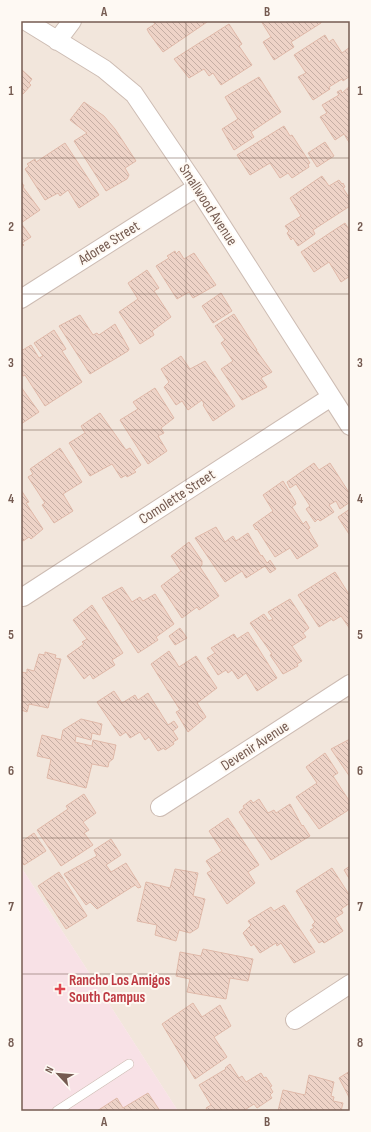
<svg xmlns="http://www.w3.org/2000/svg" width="371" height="1132" viewBox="0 0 371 1132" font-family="'Sofia Sans Condensed',sans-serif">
  <defs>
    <pattern id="building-back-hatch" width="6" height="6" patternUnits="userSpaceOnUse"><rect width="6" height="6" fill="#eed3c7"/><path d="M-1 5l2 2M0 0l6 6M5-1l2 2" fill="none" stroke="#c5aea4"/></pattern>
  </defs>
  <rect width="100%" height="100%" fill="#fbf4ed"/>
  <path fill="#f2e6dc" d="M21 21H350V1111H178L21 867Z"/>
  <path fill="#f8e1e6" d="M21 867 178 1111H21Z"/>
  <path fill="url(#building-back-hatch)" stroke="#e0b9a9" d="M152 21H206L207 22 163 52 149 33 147 29 155 24Z
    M261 21H321V23L291 42 294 47 274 60 263 42 271 37Z
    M229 24 242 44 239 46 252 65 221 85 213 73 209 76 204 69 189 78 174 59Z
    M325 35 329 42 333 39 342 53 350 47V76L343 81 342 79 329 87 330 89 313 100 298 77 306 73 294 55Z
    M21 69 32 79 29 83 31 85 23 94 21 93Z
    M259 77 281 112 251 132 254 137 234 150 222 129 238 119 225 97Z
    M350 86V144L344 134 335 140 320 117 327 113 322 105 339 95 337 92 341 90 342 93Z
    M84 102 104 116 115 129 136 161 125 168 129 175 127 179 106 191 74 141 87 133 70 120Z
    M284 126 290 136 292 135 310 163 308 164 309 167 292 178 288 173 280 178 270 163 250 175 237 155Z
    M325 142 334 156 317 167 308 153Z
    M65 143 99 195 79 208 68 190 60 196 58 193 45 200 25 169 29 166 27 164 35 159 36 162Z
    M322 176 329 186 339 180 342 184 343 183 345 187 343 188 348 196 350 195V206L313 230 315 234 298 246 293 238 291 240 287 233 289 231 285 226 301 216 290 198Z
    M21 181 24 186 23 187 40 210 21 223 31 237 22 243 24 245 21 247Z
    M345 223 350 231V276L341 282 329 262 314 272 301 252Z
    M175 251 176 254 179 251 184 259 194 253 216 285 193 298 189 292 177 299 156 266 169 258 167 256Z
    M147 270 159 288 154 291 171 317 152 331 154 335 140 344 119 312 138 299 128 283Z
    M221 293 232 311 213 323 202 306Z
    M234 314 257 350H256L272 372 261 378 267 387 242 400 221 369 233 361 221 343 225 340 215 326Z
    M80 315 93 335 97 333 99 335 115 324 129 349 128 351 90 374 59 326Z
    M54 330 66 349 62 351 82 382 45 406 25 375 23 376 21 372V351L31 345 39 358 43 356 34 343Z
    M181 356 190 369 205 361 235 406 213 421 203 405 204 404 202 400 188 410 182 401 176 405 164 387 169 382 161 369Z
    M21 387 39 412 21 424Z
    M155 388 174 418 161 428 164 433 158 436 167 451 148 464 120 420 138 409 133 402Z
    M100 413 126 450 130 448 141 465 134 470 136 472 127 477 126 475 121 478 112 464 90 476 69 443 85 433 81 426Z
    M60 448 82 482 63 494 73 511 54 523 42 505 45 503 28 477 33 474 30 469Z
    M314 463 319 470 330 463 350 494V502L340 509 336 501 329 505 334 512 320 521 318 519 315 522 306 509 310 506 296 484 290 488 287 482Z
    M283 481 295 501 296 504 292 507 303 524 306 521 310 528 308 529 318 546 297 559 290 548 275 557 257 529 256 530 253 525 273 511 263 495Z
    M21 490 29 502 26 503 43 529 31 539 29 537 23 541 21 538Z
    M350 509V533L349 534 338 517Z
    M216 527 225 542 233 536 236 541 248 533 261 556 262 555 267 563 270 560 276 569 270 573 265 566 246 578 242 571 225 582 195 538Z
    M189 542 202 561V565L200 567 219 596 199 610 197 607 182 618 161 586 181 571 171 556Z
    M335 572 350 596V629L341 616 333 621 332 619 319 627 298 595Z
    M122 587 132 602 140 597 143 601 155 594 174 624 156 637 158 640 138 653 102 598Z
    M290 599 309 628 303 633 306 637 292 646 302 661 297 664 298 666 283 674 270 655 272 654 250 623 264 614 269 621 273 619 268 612Z
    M92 605 123 653 112 660 115 665 93 679 90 674 84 679 67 656 84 644 82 642 87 639 73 620Z
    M180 628 187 638 175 645 169 636Z
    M248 632 277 678 257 691 246 673 238 679 232 670 228 673 226 670 218 675 207 658 215 653 211 648 234 634 237 639Z
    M169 651 179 667 196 656 217 688 197 703 206 717 188 732 176 712 180 710 151 664Z
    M45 652 56 655 55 658 61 659 48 708 29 704 27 712 21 710V672L27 673V669L34 671 39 654 45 655Z
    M114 691 122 703 135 695 138 700 148 693 168 725 174 721 178 727 173 731 178 739 173 742 174 744 165 750 164 748 158 751 149 737 145 740 140 732 130 738 126 732 120 736 97 702Z
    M81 719 102 724 100 735 92 733 91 740 76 736 75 742 92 746 93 740 116 745 113 759 109 762 108 767 92 764 86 788 47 778 51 759 37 756 42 735 61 740 63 730Z
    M350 739V777L331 749Z
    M325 753 338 773 333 776 350 802V809L319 829 296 797 317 783 306 767Z
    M84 794 96 813 83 822 89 830 84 833 93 845 61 866 37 830 68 809 66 806Z
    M259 799 268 813 274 810 276 813 290 804 302 826 303 825 310 836 271 860 239 812 244 808 243 806 251 800 253 803Z
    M228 818 259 865 248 872 255 883 227 904 207 873 212 870 206 861 222 851 209 831Z
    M34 833 46 851 24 865 21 860V842Z
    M111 839 121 855 106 865 111 872 126 863 141 887 138 888 135 885 97 909 90 902 86 905 64 874 97 856 94 850Z
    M350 866V880L344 870Z
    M332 868 350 896V903L341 909 343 913 335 918 343 931 324 943 322 941 319 943 310 930 314 928 312 925 315 922 296 891Z
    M175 869 198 873 193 896 205 899 198 928 190 933 179 930 176 941 155 935 157 925 137 921 146 882 170 888Z
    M59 872 87 916 66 929 38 886Z
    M284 905 315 952 294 963 281 943 277 946 276 943 260 953 254 944 251 946 243 933 251 925 248 921 271 907 274 911Z
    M203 949 253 959 248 981 230 978 226 999 187 992 190 979 176 976 180 952 201 956Z
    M193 1003 202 1017 220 1005 231 1026 214 1037 227 1057 195 1079 162 1024Z
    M230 1064 239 1078 242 1076 246 1082 261 1073 264 1078 266 1077 272 1086 270 1087 273 1092 270 1095 272 1098 257 1108 254 1104 243 1111H208L206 1108 211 1105 199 1085 226 1069 225 1068Z
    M350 1071V1099L339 1078Z
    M309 1075 334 1082 331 1096 334 1097 333 1101 343 1103 341 1111H278L283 1090 305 1095Z
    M148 1093 160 1111H97L117 1098 123 1108Z"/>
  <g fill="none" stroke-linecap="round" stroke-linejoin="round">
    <g stroke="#cdbcb3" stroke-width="10">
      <path id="service" d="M57 1111 129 1064"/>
    </g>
    <g stroke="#cdbcb3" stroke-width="20">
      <path id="minor" d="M26 21 104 69 134 94 197 187 350 426
        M57 41 72 21
        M21 299 197 187
        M23 597 331 397
        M160 807 350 684
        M295 1020 350 984"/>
    </g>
    <use href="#service" stroke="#fff" stroke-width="9"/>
    <use href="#minor" stroke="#fff" stroke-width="18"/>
  </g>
  <path fill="none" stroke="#755b51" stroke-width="1" stroke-opacity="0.55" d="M186 21V1111M21 158H350M21 294H350M21 430H350M21 566H350M21 702H350M21 838H350M21 974H350"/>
  <path fill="#e0444e" stroke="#fef9f3" stroke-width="1.5" d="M58 983h4v4h4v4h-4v4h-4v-4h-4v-4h4z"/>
  <g text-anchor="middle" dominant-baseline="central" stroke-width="4" stroke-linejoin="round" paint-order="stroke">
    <g font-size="15" fill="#755b51" stroke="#fef9f3">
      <text transform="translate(208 205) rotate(57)">Smallwood Avenue</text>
      <text transform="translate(109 243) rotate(-32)">Adoree Street</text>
      <text transform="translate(177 497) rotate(-33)">Comolette Street</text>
      <text transform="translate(255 746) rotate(-33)">Devenir Avenue</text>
    </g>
    <g font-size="15" font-weight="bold" fill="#be3a42" stroke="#fef9f3" text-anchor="start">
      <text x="69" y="980">Rancho Los Amigos<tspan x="69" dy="17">South Campus</tspan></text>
    </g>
  </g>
  <rect width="371" height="1132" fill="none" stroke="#fef9f3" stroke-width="44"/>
  <g transform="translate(58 1074) rotate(296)" stroke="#fef9f3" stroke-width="3" paint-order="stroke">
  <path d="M0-3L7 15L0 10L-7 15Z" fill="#755b51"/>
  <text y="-6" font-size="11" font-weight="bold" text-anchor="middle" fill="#755b51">N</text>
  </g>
  <rect x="22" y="22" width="327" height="1088" fill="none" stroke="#755b51" stroke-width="1.5"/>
  <g font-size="13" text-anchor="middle" font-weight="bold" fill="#755b51">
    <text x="104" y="16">A</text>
    <text x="267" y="16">B</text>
    <text x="11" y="95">1</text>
    <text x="360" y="95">1</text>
    <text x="11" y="231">2</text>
    <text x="360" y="231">2</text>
    <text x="11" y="367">3</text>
    <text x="360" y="367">3</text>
    <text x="11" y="503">4</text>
    <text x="360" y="503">4</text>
    <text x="11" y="639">5</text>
    <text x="360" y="639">5</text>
    <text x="11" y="775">6</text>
    <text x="360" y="775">6</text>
    <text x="11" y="911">7</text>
    <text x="360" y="911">7</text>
    <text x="11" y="1047">8</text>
    <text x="360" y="1047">8</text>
    <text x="104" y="1126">A</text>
    <text x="267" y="1126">B</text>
  </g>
</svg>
